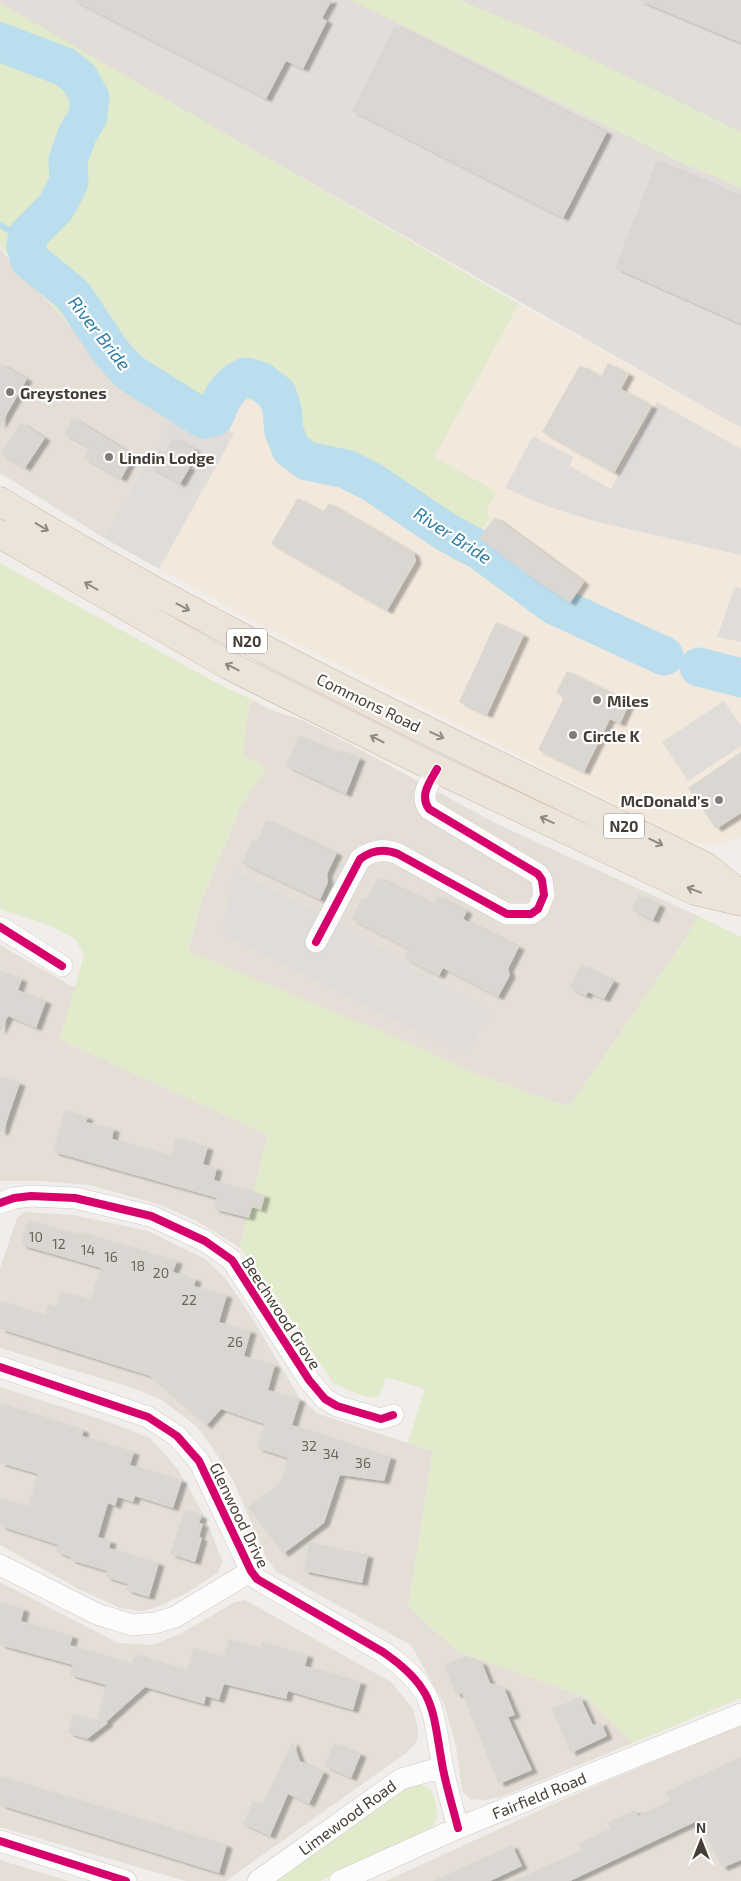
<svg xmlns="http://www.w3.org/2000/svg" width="741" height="1881" viewBox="0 0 741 1881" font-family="'Exo 2',sans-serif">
  <defs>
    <filter id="shadow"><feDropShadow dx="5.5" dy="3" stdDeviation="1" flood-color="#0004"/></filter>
  </defs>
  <rect width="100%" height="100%" fill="#f0edea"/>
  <path fill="#e4ded7" d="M0 249 71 327 112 378 173 415 104 538 0 473Z
    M253 700 271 710 302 720 348 743 497 824 698 916 685 939 569 1107 474 1073 188 951 202 900 242 804 266 769 242 754 249 705Z
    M0 945 75 988 60 1040 268 1135 240 1248 197 1221 161 1205 90 1185 41 1181H0Z
    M25 1212 73 1215 148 1231 205 1259 225 1278 249 1313 299 1397 318 1414 433 1451 408 1606 457 1651 585 1697 633 1743 501 1797 485 1800 470 1799 462 1791 456 1746 445 1706 411 1645 277 1572 267 1559 232 1478 206 1438 195 1425 162 1400 133 1388 0 1348V1269L17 1218Z
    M0 1387 112 1423 150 1438 178 1469 205 1517 223 1562 217 1573 187 1593 157 1607 142 1611 120 1608 77 1588 0 1545Z
    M0 1582 118 1643 152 1645 180 1634 235 1602 245 1600 391 1682 413 1709 418 1728 417 1741 406 1753 226 1881H186L0 1827Z
    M741 1725V1881H386L569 1797Z
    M0 1860 69 1881H0Z"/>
  <path fill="#f3e8dc" d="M519 304 741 428V838L723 844H701L682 838 265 627 104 538 173 415 203 431 222 424 235 398 258 401 268 410 266 437 297 468 366 494 458 563 433 457Z"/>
  <path fill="#e2ddd9" d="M0 0H741V428L80 51 0 3Z"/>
  <path fill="#e1eaca" d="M351 0H459L536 32 741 132V188L684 164Z
    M0 3 519 304 434 457 497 492 487 508 489 519 458 563 366 494 297 468 266 437 268 410 258 401 235 398 222 424 203 431 112 378 71 327 0 246Z
    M0 563 222 686 253 700 249 705 243 754 266 769 242 804 202 900 188 951 411 1044 474 1073 569 1107 685 939 698 916 741 937V1698L633 1743 585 1697 457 1651 408 1606 433 1451 408 1443 425 1389 386 1377 380 1395 373 1398 358 1394 333 1383 278 1299 240 1248 268 1135 60 1040 84 955 75 939 49 925 0 909Z
    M420 1784 430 1789C437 1801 441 1818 431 1828L320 1881H274L406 1787Z"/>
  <path fill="#dfdcda" d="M657 402 741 449V555L594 521 549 507 505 488 533 436 573 457 570 466 611 489Z
    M173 415 203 431 222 424 234 434 159 569 104 538Z
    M735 586 741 589V642L717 637Z
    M724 701 741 726V746L688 781 662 742Z
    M234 871 350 930 490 1013 467 1054 222 933Z"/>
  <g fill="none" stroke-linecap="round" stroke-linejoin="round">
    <path stroke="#badeee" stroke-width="6" d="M0 225 9 230 28 235"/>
    <path stroke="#badeee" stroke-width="39" d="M0 42 65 67 79 78 90 98 88 116 77 135 68 160 69 182 56 207 28 235 26 246 30 260 73 295 111 352 129 372 204 419 214 417C222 398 227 385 246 377L260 381 277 394 282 409 284 431 291 449 307 461 346 469 372 482 446 532 481 551 554 605 664 656
      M699 667 741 678"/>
  </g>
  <path fill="#dad6d2" filter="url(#shadow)" d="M73 0H332L322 18 327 21 303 69 286 61 266 99Z
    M638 0H741V43L688 21Z
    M395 25 607 132 563 218 352 111Z
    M657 160 741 196V324L615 268Z
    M0 363 27 379 0 426Z
    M608 363 629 374 621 389 652 406 614 473 542 432 580 365 601 377Z
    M73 418 134 455 121 479 84 458 90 448 64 434Z
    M21 423 45 438 25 468 1 454Z
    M173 438 195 449 186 465 190 467 180 484 150 467 160 450 165 453Z
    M298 498 323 512 329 503 414 553 416 561 387 611 271 544Z
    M495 517 584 582 570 603 532 578 479 538Z
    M496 622 524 635 487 715 459 702Z
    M567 671 630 702 620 724 610 719 584 772 538 750 564 697 556 693Z
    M299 736 338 753 339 750 360 758 346 794 286 766Z
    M741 752V813L716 829 688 788Z
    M266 820 337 853 327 874 328 882 320 900 242 863 252 841 258 840Z
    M378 877 433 904 438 896 467 911 463 919 519 947 508 969 510 975 498 997 443 968 439 976 404 958 409 949 351 919 362 899 368 897Z
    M639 895 660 905 653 920 632 910Z
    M581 965 614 981 604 999 588 992 586 996 569 988Z
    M0 971 22 979 18 990 46 1001 36 1028 8 1016 0 1032Z
    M0 1076 20 1083 3 1132H0Z
    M65 1110 88 1117 86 1122 114 1129 112 1139 171 1155 176 1137 208 1147 203 1164 217 1168 214 1180 265 1195 261 1210 252 1207 249 1218 214 1209 217 1198 53 1152Z
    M28 1220 80 1235 81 1232 177 1261 173 1272 196 1279 194 1286 227 1295 219 1322 251 1331 244 1356 275 1365 268 1390 300 1399 292 1425 391 1457 384 1481 340 1475 324 1523 283 1554 248 1507 280 1483 288 1458 257 1448 264 1424 221 1409 206 1426 150 1376 0 1329V1301L45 1315 48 1304 56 1307 61 1291 90 1300 101 1268 21 1245Z
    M0 1403 84 1430 82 1436 134 1452 130 1465 182 1480 173 1508 135 1496 133 1502 118 1497 115 1506 108 1503 98 1537 111 1541 109 1548 159 1563 149 1597 126 1590 128 1584 105 1577 107 1571 70 1560V1557L56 1552 58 1545 0 1526V1498L28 1506 38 1474 0 1463Z
    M185 1509 202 1516 199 1523 203 1524 199 1537 202 1538 195 1562 170 1554Z
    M309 1542 368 1555 362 1583 303 1571Z
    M0 1602 24 1609 21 1621 73 1636 70 1645 132 1663 135 1654 187 1670 194 1648 224 1657 229 1639 260 1648 262 1642 308 1655 305 1666 361 1682 353 1710 288 1691 286 1699 224 1684 219 1700 206 1696 204 1704 145 1687 106 1722 108 1723 87 1739 68 1733 73 1714 97 1720 106 1685 70 1675 73 1665 0 1645Z
    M466 1656 482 1663 490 1683 504 1688 515 1715 508 1717 532 1770 499 1784 462 1693 456 1695 444 1665Z
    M580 1697 593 1725 601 1722 607 1736 571 1753 552 1709Z
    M293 1741 300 1761 324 1772 309 1804 288 1794 270 1836 243 1824 253 1801 262 1805Z
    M334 1743 361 1754 351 1778 324 1766Z
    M741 1757V1860L722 1868 699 1820 570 1881H513L582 1850 579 1843 610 1829 607 1823 635 1810 638 1816 670 1801 666 1792Z
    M0 1776 227 1845 219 1873 0 1805Z
    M512 1845 522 1866 490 1881H433Z"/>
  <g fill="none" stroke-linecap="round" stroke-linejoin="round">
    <g stroke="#cecbc7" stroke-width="22">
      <path id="minor" d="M0 927 62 966
        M316 942 360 859C372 850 384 848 398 854L507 914H531L538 909 544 895 542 880 538 874 429 809C419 795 430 782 437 769
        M0 1203 14 1198 31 1196 75 1198 151 1216 205 1241 232 1260 309 1380 325 1399 337 1406 381 1419 393 1415
        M0 1367 148 1417 177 1436 199 1461 251 1571 257 1579 383 1652C437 1689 432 1710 443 1769 447 1789 453 1808 458 1828
        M0 1565 97 1614 132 1625 155 1623 175 1617 251 1571
        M0 1841 126 1881
        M258 1881 401 1779 443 1767
        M340 1881 458 1828 741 1714"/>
    </g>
    <g stroke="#c8b7a5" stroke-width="29">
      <path id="highway" d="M0 501C226 640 468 749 705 866L741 895
        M0 534 228 665 437 769 695 891 741 902"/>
    </g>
    <use href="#minor" stroke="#fdfcfc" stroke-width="21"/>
    <use href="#highway" stroke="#ece4d9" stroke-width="28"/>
    <g stroke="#fff" stroke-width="11">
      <path id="cycleway" d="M0 927 62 966
        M316 942 360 859C372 850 384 848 398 854L507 914H531L538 909 544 895 542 880 538 874 429 809C419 795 430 782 437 769
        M0 1203 14 1198 31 1196 75 1198 151 1216 205 1241 232 1260 309 1380 325 1399 337 1406 381 1419 393 1415
        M0 1367 148 1417 177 1436 199 1461 251 1571 257 1579 383 1652C437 1689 432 1710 443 1769 447 1789 453 1808 458 1828
        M0 1841 126 1881"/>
    </g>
    <use href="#cycleway" stroke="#d6006c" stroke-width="8"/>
  </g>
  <defs><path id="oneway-shaft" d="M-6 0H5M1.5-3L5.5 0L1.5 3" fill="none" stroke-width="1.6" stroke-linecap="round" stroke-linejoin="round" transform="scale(1.25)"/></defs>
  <g stroke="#91897f">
    <use href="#oneway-shaft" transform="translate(42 527) rotate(31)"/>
    <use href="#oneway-shaft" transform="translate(91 586) rotate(-150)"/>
    <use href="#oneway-shaft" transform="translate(183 607) rotate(28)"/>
    <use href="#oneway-shaft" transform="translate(232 667) rotate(-153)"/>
    <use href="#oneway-shaft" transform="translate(437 735) rotate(25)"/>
    <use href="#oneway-shaft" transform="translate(377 739) rotate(-153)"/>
    <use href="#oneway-shaft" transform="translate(547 820) rotate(-155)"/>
    <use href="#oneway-shaft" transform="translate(656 842) rotate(26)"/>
    <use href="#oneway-shaft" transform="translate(694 890) rotate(-159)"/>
  </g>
  <g fill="#827b75" stroke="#fff" stroke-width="2">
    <circle cx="10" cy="392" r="5"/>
    <circle cx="109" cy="457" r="5"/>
    <circle cx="597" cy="700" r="5"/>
    <circle cx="573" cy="735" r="5"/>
    <circle cx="719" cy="800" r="5"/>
  </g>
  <g text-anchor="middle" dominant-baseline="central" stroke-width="4.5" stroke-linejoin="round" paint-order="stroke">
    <g font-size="14" fill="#6c655e">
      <text x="36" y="1236">10</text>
      <text x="59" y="1243">12</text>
      <text x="88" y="1249">14</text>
      <text x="111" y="1256">16</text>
      <text x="138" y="1265">18</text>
      <text x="161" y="1272">20</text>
      <text x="189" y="1299">22</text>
      <text x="235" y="1341">26</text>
      <text x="309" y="1445">32</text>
      <text x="331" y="1453">34</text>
      <text x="363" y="1462">36</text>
    </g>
    <g fill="#fff" stroke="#7e7872" stroke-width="1">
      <rect x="227" y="628.5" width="40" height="25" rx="4"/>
      <rect x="604" y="813.5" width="40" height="25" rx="4"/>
    </g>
    <g font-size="15" font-weight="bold" fill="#463e36">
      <text x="247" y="641">N20</text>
      <text x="624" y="826">N20</text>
    </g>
    <g font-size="16" font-weight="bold" fill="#463e36" stroke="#fff" text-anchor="start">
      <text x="20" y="392">Greystones</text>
      <text x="119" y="457">Lindin Lodge</text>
      <text x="607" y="700">Miles</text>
      <text x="583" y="735">Circle K</text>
      <text x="709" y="800" text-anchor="end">McDonald's</text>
    </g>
    <g font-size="16" fill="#463e36" stroke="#fff">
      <text transform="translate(369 702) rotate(26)">Commons Road</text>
      <text transform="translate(282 1313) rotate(57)">Beechwood Grove</text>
      <text transform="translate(240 1515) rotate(64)">Glenwood Drive</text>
      <text transform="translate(539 1795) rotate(-22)">Fairfield Road</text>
      <text transform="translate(347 1817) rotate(-36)">Limewood Road</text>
    </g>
    <g font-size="18" font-style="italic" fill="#2c7ca2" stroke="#fff">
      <text transform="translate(100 333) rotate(52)">River Bride</text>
      <text transform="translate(453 535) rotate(33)">River Bride</text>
    </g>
  </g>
  <g transform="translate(701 1841)" stroke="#ffffff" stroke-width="4" paint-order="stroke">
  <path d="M0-4L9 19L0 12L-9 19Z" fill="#463e36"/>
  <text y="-8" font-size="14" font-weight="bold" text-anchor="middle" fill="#463e36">N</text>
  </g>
</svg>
